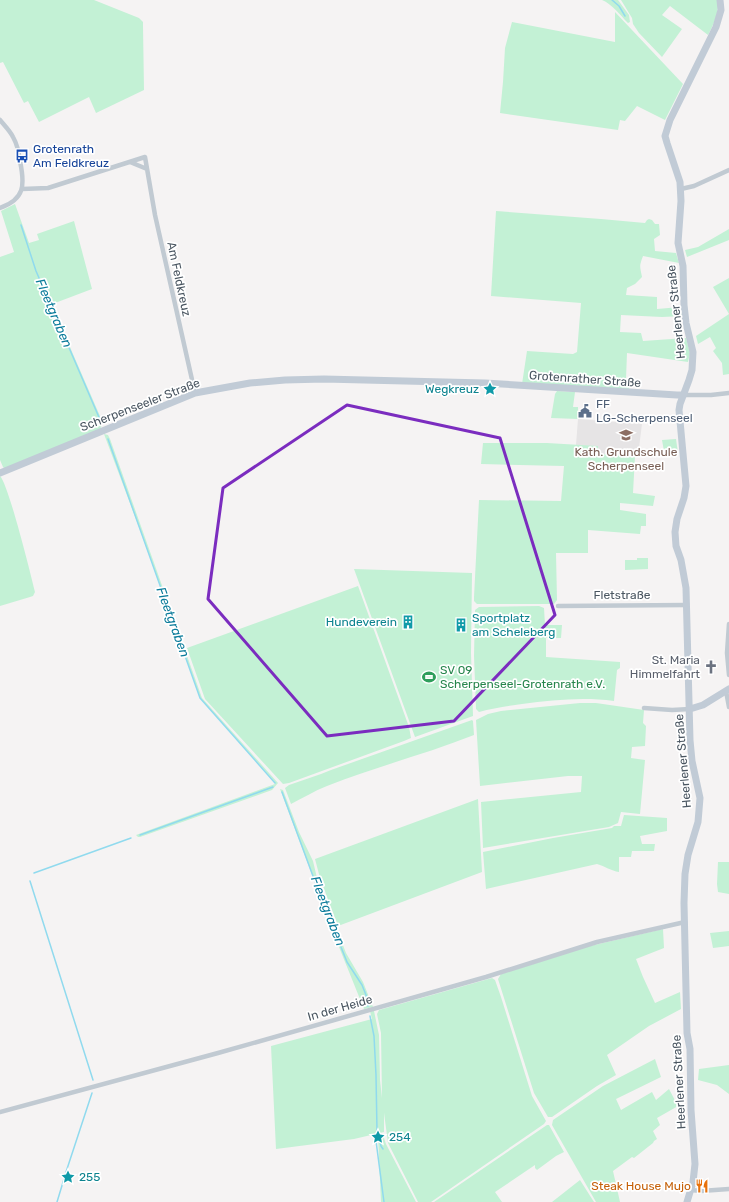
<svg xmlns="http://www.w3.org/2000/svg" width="729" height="1202" viewBox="0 0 729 1202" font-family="Rubik,sans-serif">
  <rect width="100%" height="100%" fill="#f5f3f3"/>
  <path fill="#e6e4e5" d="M578 419 642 424 638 456 598 454 576 445Z"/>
  <path fill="#c3f1d5" d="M0 0H94L139 18 143 22V26L144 90 96 113 89 97 39 122 28 101 24 103 3 62 0 63Z
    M602 0H618L629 15 630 22 628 23C620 15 612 4 602 0Z
    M621 0H718C719 13 714 24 708 35L670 6 662 15 682 29 662 57 639 33 633 24 632 18Z
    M615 12 683 84 665 120 637 106 625 121 620 120 618 130 500 113 503 82 505 48 512 22 615 42Z
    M15 204 29 243 39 240 37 234 74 221 92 289 55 303 53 306V308L103 423 100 429 5 469 3 467 0 460V257L14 252 1 211Z
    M496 211 601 219 645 223 647 220 649 219 652 220 655 224H659L660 235 654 239 655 251 676 253 679 263 643 256C639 267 640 266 642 277L635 284 627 288 626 295 657 297V309L680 307 682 316 662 317 621 315 620 332 641 333 643 341 686 338 690 353 688 362 627 353 626 379H630L629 390 522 384 527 351 573 354 577 352 581 303 491 296Z
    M729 229V240L687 257 685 250 698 247Z
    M729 278V374L723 375 722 363 713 351 716 348 710 337 698 344 696 336 729 314 713 287Z
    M557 391 575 392 573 407H578V419L551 418 555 394Z
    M104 434 108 435 110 439 202 698 278 783 272 790 140 837H138L136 835 275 784 274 781 200 698 143 538Z
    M676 439 678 453 664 451 662 440Z
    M483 443H547L598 446V454L635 456 633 493 655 496 653 506 620 503V510L646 514V526H641L640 534 588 530V553H556L557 600 554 604H477L474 601V597L479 500 561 501 564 466 481 464Z
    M0 476C8 483 31 575 35 592L33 596 30 597 0 606Z
    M637 558H648V569L625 570V560H637Z
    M354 569 472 573 471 653 473 716 415 737Z
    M358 586 409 727 411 738 404 741 289 783 283 784 205 699 187 648Z
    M539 606 544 608 545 625H562L561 638H546V657L620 662V668L617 670 614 701C583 697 553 700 522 704 508 706 493 708 479 712L476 709 474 656 475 610 479 607Z
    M580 703H596L644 710 643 723 646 726 645 746 632 747 631 758 645 760 640 814 621 812 618 823 609 827 483 848 481 802 581 792 582 776H568L480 786 476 720 488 714 501 711Z
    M472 720 473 721 474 735C426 754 375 767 327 786 314 791 303 798 291 804L285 788 289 785 321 774 331 770Z
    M280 789 283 790 299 832 313 861 317 878 346 953 363 982 373 1007 364 1009 339 947Z
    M478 799 482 872 338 926 320 878 315 859Z
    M624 815 667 818V831L640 836 642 844H655L654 851H632L631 857H619V872C611 871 605 866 597 864L486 889 483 852 553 838 612 828 614 826H621Z
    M718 862H729V894L718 892 717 884Z
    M663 929 664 948 636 959 643 977 655 1003 680 992 681 1009 649 1026 607 1055 616 1075 597 1086 552 1117H548L534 1093 498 979 501 974 590 946Z
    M729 931V946L713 948 710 933Z
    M492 978 495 980 501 997 532 1096 546 1121 544 1124 431 1202H418L388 1143 384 1113V1132L354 1139 276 1149 271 1046 372 1019 370 1011H374L379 1035 380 1080 382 1098 381 1033 377 1014 379 1010Z
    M655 1059 661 1077 616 1099 621 1110 652 1092 656 1100 669 1089 678 1106 657 1118 660 1125 653 1131 657 1139 654 1141 653 1143 634 1158 632 1157 613 1171 620 1202H596L552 1125 553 1120 603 1086Z
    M729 1065V1094L717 1085 698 1080 699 1069Z
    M547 1125H549L564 1152 556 1156 537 1170 535 1168V1165L495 1192 502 1202H434Z
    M383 1135 386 1144 416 1202H381L378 1136Z
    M580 1180 594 1202H552Z"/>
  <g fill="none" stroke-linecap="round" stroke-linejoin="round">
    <path stroke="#90daee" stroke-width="1.5" d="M612 0 619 6 625 16
      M21 225 36 271 101 422
      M108 439 200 698 275 783
      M282 792 317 887 347 962 362 985 366 995 368 1006
      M140 835 273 787
      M34 873 131 838
      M30 881 93 1080
      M370 1016 374 1036 376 1075 377 1131
      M379 1138 376 1141 384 1202
      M379 1138 381 1146 383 1149
      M66 1172 92 1093
      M57 1202 64 1179"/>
    <path stroke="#c1cad2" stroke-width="4.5" d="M0 120C4 125 10 131 13 137 17 144 19 153 20 161 25 185 25 199 0 208
      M130 162 147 169
      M22 189 48 188 145 157 155 215 195 393
      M681 189 694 186 729 170
      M683 395H711L729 393
      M558 606 687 605
      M729 624 727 653 729 675
      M726 691 729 707
      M644 708 672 710 690 709
      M0 1112 218 1053 486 977 597 942 685 922
      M691 1190 701 1191 729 1189"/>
    <path stroke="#c1cbd6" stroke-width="7" d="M0 473 195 393 250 383 285 380 324 379 485 383 677 395H683
      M690 709 703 705 729 689
      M687 1202 693 1182 695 1164 691 1110 690 1049 687 1033 684 903 685 874 688 855 698 822 700 798 692 761 690 740 686 588 681 560 676 546 675 532 677 519 684 498 686 486 679 410 680 404 689 380 692 370 693 352 686 323 684 305 683 266 678 243 681 201 680 182 667 143 665 136 670 120 716 27 721 10 720 0"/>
  </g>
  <path fill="none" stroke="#7b2cbf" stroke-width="3" stroke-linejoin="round" d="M347 405 500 438 555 615 454 721 327 736 208 599 223 488Z"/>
  <defs>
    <g id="bus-bare" transform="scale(1.08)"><path d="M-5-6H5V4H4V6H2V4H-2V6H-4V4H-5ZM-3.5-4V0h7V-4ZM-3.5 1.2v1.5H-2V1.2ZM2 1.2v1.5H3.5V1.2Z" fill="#1a4fb4" stroke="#fff" stroke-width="2.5" paint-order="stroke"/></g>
    <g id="sight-bare" transform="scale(1.08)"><path d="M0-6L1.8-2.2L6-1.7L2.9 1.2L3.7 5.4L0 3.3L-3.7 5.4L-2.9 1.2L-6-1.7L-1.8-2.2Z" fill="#0f9aa8" stroke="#fff" stroke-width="2.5" paint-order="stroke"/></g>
    <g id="civic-bare" transform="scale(1.08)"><path d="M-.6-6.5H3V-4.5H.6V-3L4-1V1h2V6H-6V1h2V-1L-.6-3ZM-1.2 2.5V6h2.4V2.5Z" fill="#5c6f8a" stroke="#fff" stroke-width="2.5" paint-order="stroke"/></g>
    <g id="school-bare" transform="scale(1.08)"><path d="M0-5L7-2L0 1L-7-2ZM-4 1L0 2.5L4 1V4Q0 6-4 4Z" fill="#8d6e63" stroke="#fff" stroke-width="2.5" paint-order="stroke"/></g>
    <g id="building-bare" transform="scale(1.08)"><path d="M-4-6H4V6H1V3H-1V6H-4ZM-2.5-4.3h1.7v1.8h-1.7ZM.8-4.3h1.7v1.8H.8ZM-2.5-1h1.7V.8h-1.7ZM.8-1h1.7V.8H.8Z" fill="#0f9aa8" stroke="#fff" stroke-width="2.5" paint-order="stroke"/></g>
    <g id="church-bare" transform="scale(1.08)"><path d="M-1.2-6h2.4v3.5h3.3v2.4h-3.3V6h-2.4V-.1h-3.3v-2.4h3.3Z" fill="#6b7280" stroke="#fff" stroke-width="2.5" paint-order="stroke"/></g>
    <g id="stadium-bare" transform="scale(1.08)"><path d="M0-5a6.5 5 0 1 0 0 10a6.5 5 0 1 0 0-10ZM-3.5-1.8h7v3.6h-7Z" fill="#2e9e5b" stroke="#fff" stroke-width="2.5" paint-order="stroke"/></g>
    <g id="restaurant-bare" transform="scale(1.08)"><path d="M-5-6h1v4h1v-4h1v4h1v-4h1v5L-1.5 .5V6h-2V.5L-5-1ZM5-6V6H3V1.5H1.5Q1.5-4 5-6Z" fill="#e8710a" stroke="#fff" stroke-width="2.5" paint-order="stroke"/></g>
  </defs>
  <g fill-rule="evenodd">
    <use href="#bus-bare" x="22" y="156"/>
    <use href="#sight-bare" x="490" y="389"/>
    <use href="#civic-bare" x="585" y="411"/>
    <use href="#school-bare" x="626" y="435"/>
    <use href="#building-bare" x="408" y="622"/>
    <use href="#building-bare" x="461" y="625"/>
    <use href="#church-bare" x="711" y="667"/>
    <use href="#stadium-bare" x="429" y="677"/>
    <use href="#sight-bare" x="378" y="1137"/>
    <use href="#sight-bare" x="68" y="1177"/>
    <use href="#restaurant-bare" x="702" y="1186"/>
  </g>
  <g text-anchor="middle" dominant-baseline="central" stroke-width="3.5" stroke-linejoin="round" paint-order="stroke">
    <g font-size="12" fill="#164399" stroke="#fff" text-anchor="start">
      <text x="33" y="149">Grotenrath<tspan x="33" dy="14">Am Feldkreuz</tspan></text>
    </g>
    <g font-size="12" fill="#4a5661" stroke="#fff">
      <text transform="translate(179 279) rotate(78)">Am Feldkreuz</text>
      <text transform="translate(676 312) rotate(-96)">Heerlener Straße</text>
      <text transform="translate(585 379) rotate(4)">Grotenrather Straße</text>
      <text transform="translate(140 405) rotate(-21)">Scherpenseeler Straße</text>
      <text x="622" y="595">Fletstraße</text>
      <text transform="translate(683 761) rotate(-95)">Heerlener Straße</text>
      <text transform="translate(340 1008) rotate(-16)">In der Heide</text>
      <text transform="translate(679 1082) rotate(-93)">Heerlener Straße</text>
    </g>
    <g font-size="12" fill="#0d838f" stroke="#fff" text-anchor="start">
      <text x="479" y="389" text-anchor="end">Wegkreuz</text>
      <text x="472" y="618">Sportplatz<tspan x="472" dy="14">am Scheleberg</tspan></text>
      <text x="397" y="622" text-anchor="end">Hundeverein</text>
      <text x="389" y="1137">254</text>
      <text x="79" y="1177">255</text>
    </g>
    <g font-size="12" fill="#4e5e75" stroke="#fff" text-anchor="start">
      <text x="596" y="404">FF<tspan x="596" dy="14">LG-Scherpenseel</tspan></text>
    </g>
    <g font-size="12" fill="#785e54" stroke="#fff">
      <text x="626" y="452">Kath. Grundschule<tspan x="626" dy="14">Scherpenseel</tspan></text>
    </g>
    <g font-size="12" fill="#5b616d" stroke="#fff" text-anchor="end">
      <text x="700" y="660">St. Maria<tspan x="700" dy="14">Himmelfahrt</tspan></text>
    </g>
    <g font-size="12" fill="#27864d" stroke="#fff" text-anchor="start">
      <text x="440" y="670">SV 09<tspan x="440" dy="14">Scherpenseel-Grotenrath e.V.</tspan></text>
    </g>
    <g font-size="12" fill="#c56008" stroke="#fff" text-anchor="end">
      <text x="691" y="1186">Steak House Mujo</text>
    </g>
    <g font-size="13" font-style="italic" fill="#0c7c9b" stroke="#fff">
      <text transform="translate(54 313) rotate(67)">Fleetgraben</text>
      <text transform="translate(173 622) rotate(70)">Fleetgraben</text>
      <text transform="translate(328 911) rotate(69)">Fleetgraben</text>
    </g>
  </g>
</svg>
